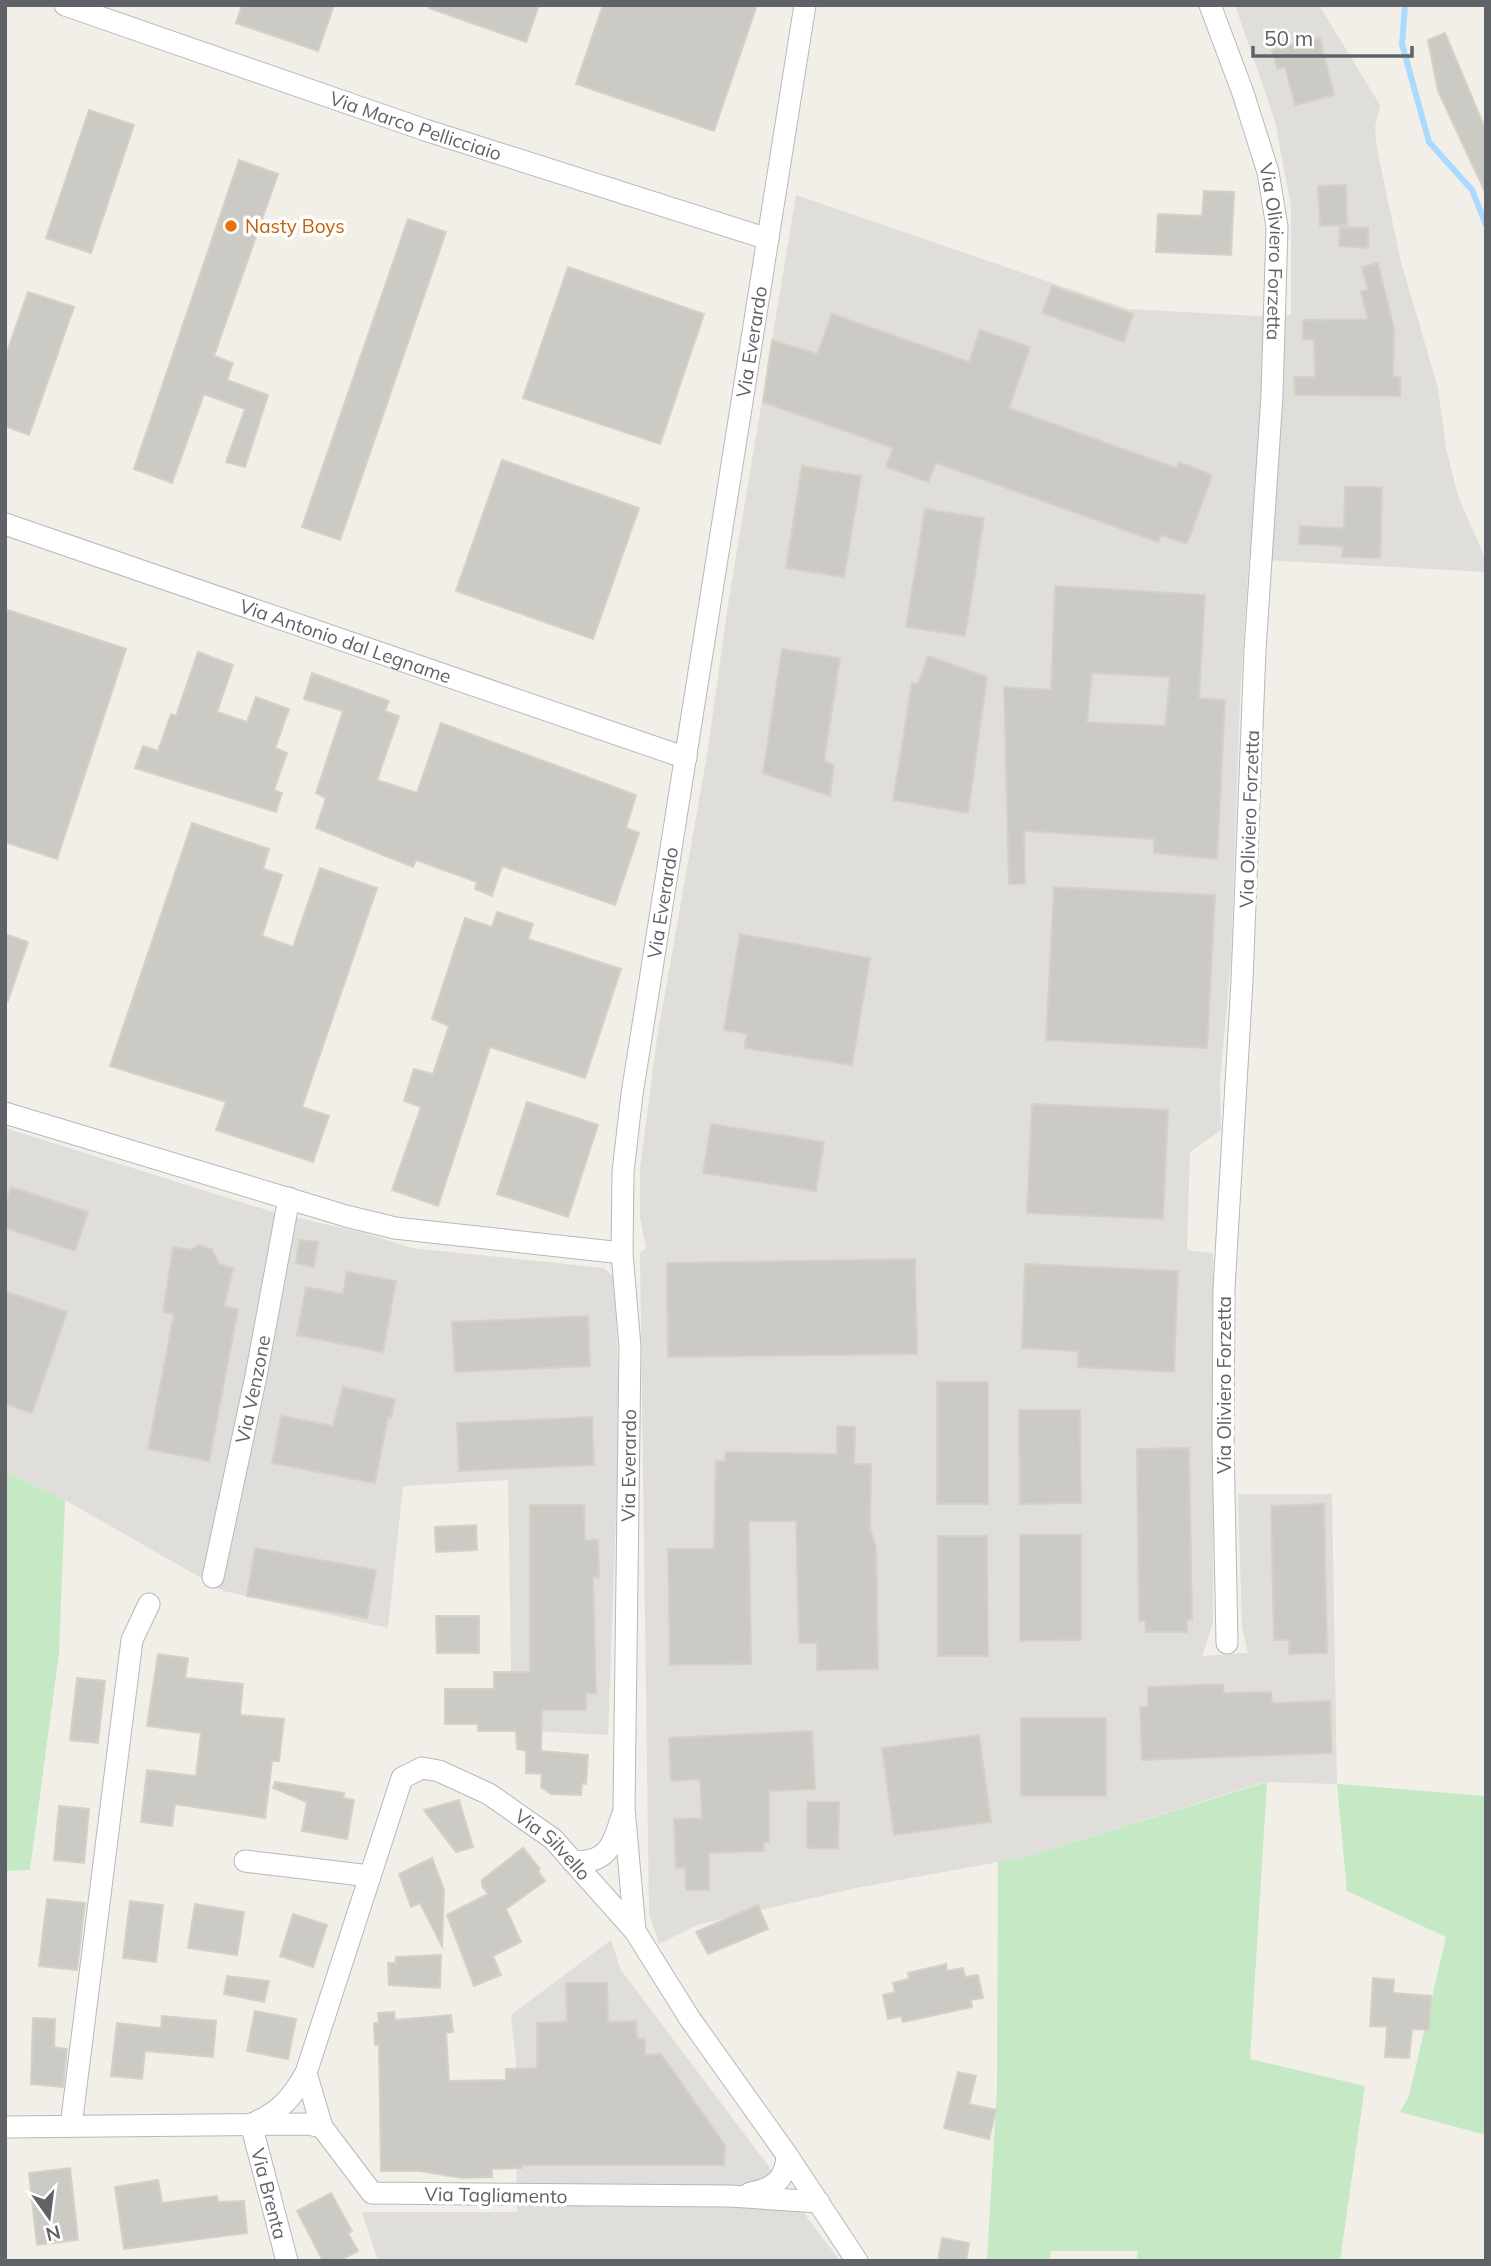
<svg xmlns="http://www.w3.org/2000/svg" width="1491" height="2266" viewBox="0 0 1491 2266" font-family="Mulish,sans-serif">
  <rect width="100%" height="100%" fill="#f1efe8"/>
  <path fill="#e0deda" d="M1235 5H1319L1380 105 1375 128 1377 149 1401 262 1438 388 1446 448 1458 496 1486 560V572L1249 559 1240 696 1231 958 1220 1082 1221 1130 1190 1152 1187 1250 1213 1253V1623L1202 1656 1248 1653 1242 1627 1238 1494H1332L1337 1784 1264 1782 1026 1857 856 1888 697 1925 659 1944 649 1913 640 1253 646 1248 640 1217V1169L657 1038 707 755 728 605 796 195 1128 309 1258 316 1291 315V206L1275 121Z
    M5 1128 276 1213 368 1234 411 1248 604 1268 614 1277 620 1407 608 1735 512 1730 508 1480 403 1486 388 1628 224 1591 65 1500 5 1471Z
    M611 1940 621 1970 840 2261H378L362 2212H517L516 2061 511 2015Z"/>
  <path fill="#c5e8c5" d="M5 1471 65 1500 59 1653 30 1870 5 1871Z
    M1267 1782 1250 2059 1365 2086 1340 2261H1136L1138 2251H1051L1049 2261H987L997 2089 998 1862 1026 1857Z
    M1337 1784 1486 1796V2135L1400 2112 1409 2096 1446 1937 1347 1891Z"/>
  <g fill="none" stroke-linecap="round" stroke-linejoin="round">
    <path stroke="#aadaff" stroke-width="6" d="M1405 5 1402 44 1429 142 1472 190 1486 225"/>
  </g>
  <path fill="#cccac5" stroke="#d6d1c6" stroke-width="2" fill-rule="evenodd" d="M242 5H334L318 51 236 23Z
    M429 5H539L526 42 429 8Z
    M603 5H757L714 131 576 84Z
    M1445 33 1486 131V194L1438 91 1428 40Z
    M1320 38 1334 95 1295 105 1285 67 1277 69 1272 50Z
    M89 110 134 125 91 253 46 238Z
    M239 160 278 174 214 356 233 363 227 380 268 395 245 467 226 462 245 409 204 394 172 483 134 469Z
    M1346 185 1347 225 1320 226 1318 186Z
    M1204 191 1234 192 1231 255 1156 252 1158 214 1202 216Z
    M408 219 446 232 340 540 302 527Z
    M1340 227 1368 228V248L1339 246Z
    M1378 263 1394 329 1393 377H1400V396L1295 395 1294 377H1315L1314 339 1303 340V320L1368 319 1361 291 1368 290 1362 267Z
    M568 267 704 314 660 444 523 398Z
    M1052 286 1133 314 1124 342 1042 313Z
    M28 292 74 307 29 435 5 426V358Z
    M832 314 969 362 980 330 1030 347 1009 408 1176 468 1179 462 1212 475 1187 544 1161 535 1158 542 936 463 928 482 886 467 893 448 763 402 772 340 817 354Z
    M502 460 639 508 593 639 456 591Z
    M802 466 861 476 844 577 786 568Z
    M1345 487H1382L1380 558 1342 557 1343 546 1299 544 1300 526 1344 528Z
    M925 509 984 518 965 636 906 627Z
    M1055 586 1205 595 1199 698 1225 700 1217 859 1154 853V839L1024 831 1025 884H1009L1004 687 1051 690ZM1092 673 1170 677 1165 726 1087 722Z
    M5 609 126 649 57 859 5 842Z
    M782 649 840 658 824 761 834 765 830 796 763 773Z
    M198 652 233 665 217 712 247 722 256 697 289 709 275 748 287 753 274 790 282 793 276 812 135 768 143 746 158 751 171 714 176 716Z
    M928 656 987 677 968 813 893 800 912 683 918 684Z
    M312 673 389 701 385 711 399 716 377 780 417 793 441 723 636 795 626 828 639 833 615 905 502 866 492 896 475 889 477 882 416 860 413 867 316 828 326 798 316 793 343 711 304 699Z
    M192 823 269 849 263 869 282 875 262 936 293 947 320 868 377 888 302 1107 329 1116 313 1162 216 1130 226 1102 110 1066Z
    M1054 887 1215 895 1207 1048 1046 1040Z
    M497 912 533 924 528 939 621 969 585 1078 490 1047 438 1206 392 1190 421 1107 404 1101 414 1069 433 1074 449 1026 432 1019 465 918 492 927Z
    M5 934 28 942 8 1001 5 1000Z
    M740 934 870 958 852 1065 744 1048 747 1034 724 1030Z
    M527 1102 598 1125 568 1217 497 1194Z
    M1032 1104 1168 1110 1163 1219 1027 1213Z
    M711 1124 824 1142 816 1191 703 1173Z
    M11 1187 88 1212 75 1251 5 1228V1205Z
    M299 1240 318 1242 314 1267 296 1263Z
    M198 1245 212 1249 219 1264 233 1268 224 1307 238 1309 209 1461 148 1449 174 1314 163 1312 173 1247 191 1250Z
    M915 1259 917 1354 668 1357 667 1263Z
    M1025 1264 1178 1271 1174 1372 1078 1367V1351L1022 1348Z
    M347 1272 396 1281 383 1352 297 1335 306 1287 343 1294Z
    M5 1291 67 1312 32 1413 5 1404Z
    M588 1316 590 1366 455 1372 452 1322Z
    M937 1382H988V1504H937Z
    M343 1387 395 1399 391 1418 388 1417 375 1483 272 1463 281 1416 333 1426Z
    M1019 1410H1080L1081 1503 1020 1504Z
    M592 1417 594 1465 459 1471 457 1423Z
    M837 1426 855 1427 854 1464H871L870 1529 876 1547 878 1669 817 1670V1643H799L796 1521H749L751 1664 670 1665 668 1549H714L716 1461H725L726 1452 837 1454Z
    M1189 1448 1192 1620H1187V1632H1146L1145 1621H1139L1137 1449Z
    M1324 1504 1327 1653 1289 1654V1640H1274L1271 1506Z
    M530 1505H584L585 1540H598L599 1578 593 1577 596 1694 586 1693V1710H542L541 1751 588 1755 586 1784 582 1783 581 1795 551 1794 541 1787 542 1774 526 1773V1751L517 1749 516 1731H478V1724H445V1689H494V1672H530Z
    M476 1525 477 1550 436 1552 435 1527Z
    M1020 1535H1081V1640L1020 1641Z
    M938 1536H987L988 1656H938Z
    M255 1548 376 1570 367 1618 247 1596Z
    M436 1616H479V1653H437Z
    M158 1654 188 1658 185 1678 243 1684 240 1715 284 1719 279 1761H272L265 1818 175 1804 172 1826 141 1822 147 1770 196 1776 201 1733 147 1726Z
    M77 1678 105 1681 98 1743 70 1740Z
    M1223 1684 1224 1693 1271 1692 1272 1703 1330 1701 1332 1753 1142 1760 1140 1707H1148V1687Z
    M1021 1718H1106V1796H1021Z
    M812 1731 815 1789 769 1791V1842L763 1843 764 1851 709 1853V1890H686L685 1868H676L674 1819 702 1818 700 1779 671 1781 669 1738Z
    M979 1735 991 1822 894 1835 882 1748Z
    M275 1782 344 1793 343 1798 354 1800 347 1839 302 1831 307 1802 273 1788Z
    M459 1800 473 1847 456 1852 424 1810Z
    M807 1802H839L838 1849 807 1848Z
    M59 1806 89 1809 84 1863 54 1860Z
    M523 1848 540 1869 538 1871 545 1881 506 1909 521 1942 493 1956 501 1975 474 1986 447 1915 488 1894 482 1886V1880Z
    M432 1858 444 1890 442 1946 420 1903 411 1907 399 1874Z
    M47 1899 85 1903 77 1970 39 1966Z
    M130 1901 163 1905 156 1962 123 1958Z
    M195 1904 244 1912 237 1955 188 1948Z
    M758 1905 768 1929 708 1954 696 1932Z
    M293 1914 327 1925 313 1967 280 1956Z
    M441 1955 440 1988 389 1985 388 1963H396V1957Z
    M946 1964 947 1971 963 1968 965 1977 978 1975 983 1998 971 2000 972 2007 903 2022 901 2016 888 2019 883 1995 895 1992 893 1983 909 1979 908 1973Z
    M227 1976 269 1981 264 2002 224 1994Z
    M1373 1978 1394 1980 1393 1993 1431 1996 1429 2030 1412 2029 1409 2058 1385 2057 1387 2027 1370 2026Z
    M566 1983H607L608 2022 636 2021 637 2038 645 2039V2055L661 2054 725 2145 724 2165H522V2168L492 2169V2177L462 2178 420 2171H381L379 2045H375L374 2023H379L378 2013 394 2012 395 2020 451 2015 453 2032 446 2033 449 2081 506 2080V2069L537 2068V2023L567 2022Z
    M255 2011 296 2019 288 2059 247 2051Z
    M162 2016 216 2021 213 2057 145 2051 142 2079 111 2076 117 2023 161 2028Z
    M33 2018 55 2019 54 2047 67 2049 63 2087 31 2084Z
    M958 2072 976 2076 969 2104 996 2110 989 2139 944 2128Z
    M70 2168 78 2240 37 2245 29 2173Z
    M158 2180 162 2203 217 2196 218 2202 244 2201 247 2233 124 2249 115 2187Z
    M331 2193 352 2231 348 2233 358 2251 339 2261H323L297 2211Z
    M942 2238 969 2243 966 2261H938Z"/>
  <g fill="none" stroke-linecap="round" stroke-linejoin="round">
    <g stroke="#b5b8bc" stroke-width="23">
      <g id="minor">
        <path id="s1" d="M65 5 425 130 768 239"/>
        <path id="s2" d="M1210 5 1243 93 1268 172 1277 227 1272 395 1255 650 1242 981 1224 1289 1223 1440 1227 1643"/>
        <path id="s3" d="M5 524 686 758"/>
        <path d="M5 1113 346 1216 395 1228 622 1253"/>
        <path id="s4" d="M213 1577 256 1376 289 1198"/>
        <path d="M245 1861 370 1876"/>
        <path d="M572 1861C606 1865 613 1846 622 1816"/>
        <path id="s5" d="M635 1931 624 1808 630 1347 622 1253 623 1172 632 1094 805 5"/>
        <path d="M256 2122C281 2111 293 2096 306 2073"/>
        <path id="s6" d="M251 2124 287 2261"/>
        <path d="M71 2126 132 1640 149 1604"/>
        <path d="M5 2127 308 2124 322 2127"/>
        <path d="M750 2193C773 2189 786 2180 787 2155"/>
        <path id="s7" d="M819 2202 730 2196 372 2193 322 2127 306 2073 402 1778 422 1768 439 1771 489 1794 553 1839 635 1931 690 2019 787 2155 857 2261"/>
      </g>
    </g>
    <use href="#minor" stroke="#fff" stroke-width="21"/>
  </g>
  <circle fill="#e8710a" stroke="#fff" stroke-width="2.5" cx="231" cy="226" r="7"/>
  <g text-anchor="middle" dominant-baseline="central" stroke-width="7" stroke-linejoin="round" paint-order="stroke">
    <g font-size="19" fill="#5f6368" stroke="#fff">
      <text stroke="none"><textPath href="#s1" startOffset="371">Via Marco Pellicciaio</textPath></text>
      <text stroke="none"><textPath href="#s2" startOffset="257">Via Oliviero Forzetta</textPath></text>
      <text stroke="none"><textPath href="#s5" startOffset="1600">Via Everardo</textPath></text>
      <text stroke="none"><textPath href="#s3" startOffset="360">Via Antonio dal Legname</textPath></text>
      <text transform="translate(1249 819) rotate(-88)">Via Oliviero Forzetta</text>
      <text stroke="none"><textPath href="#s5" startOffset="1032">Via Everardo</textPath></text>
      <text transform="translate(1224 1385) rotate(-90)">Via Oliviero Forzetta</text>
      <text stroke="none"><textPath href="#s4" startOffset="192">Via Venzone</textPath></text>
      <text stroke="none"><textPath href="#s5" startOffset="466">Via Everardo</textPath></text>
      <text stroke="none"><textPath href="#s7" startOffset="1073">Via Silvello</textPath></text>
      <text stroke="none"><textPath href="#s6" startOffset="72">Via Brenta</textPath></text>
      <text transform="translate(496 2195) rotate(1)">Via Tagliamento</text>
    </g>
    <g font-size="19" fill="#c56008" stroke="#fff" text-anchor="start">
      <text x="245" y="226">Nasty Boys</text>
    </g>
  </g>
  <rect width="1491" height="2266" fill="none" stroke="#5f6368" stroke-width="14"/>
  <g transform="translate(49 2217) rotate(166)" stroke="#ffffff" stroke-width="5" paint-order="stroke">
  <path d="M0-5L12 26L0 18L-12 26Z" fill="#5f6368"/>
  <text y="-10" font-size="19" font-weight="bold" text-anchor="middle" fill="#5f6368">N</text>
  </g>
  <path d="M1253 46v10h159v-10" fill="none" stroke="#5f6368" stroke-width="3.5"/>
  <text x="1264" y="46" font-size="21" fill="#5f6368" stroke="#ffffff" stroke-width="5" paint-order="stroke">50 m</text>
</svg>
